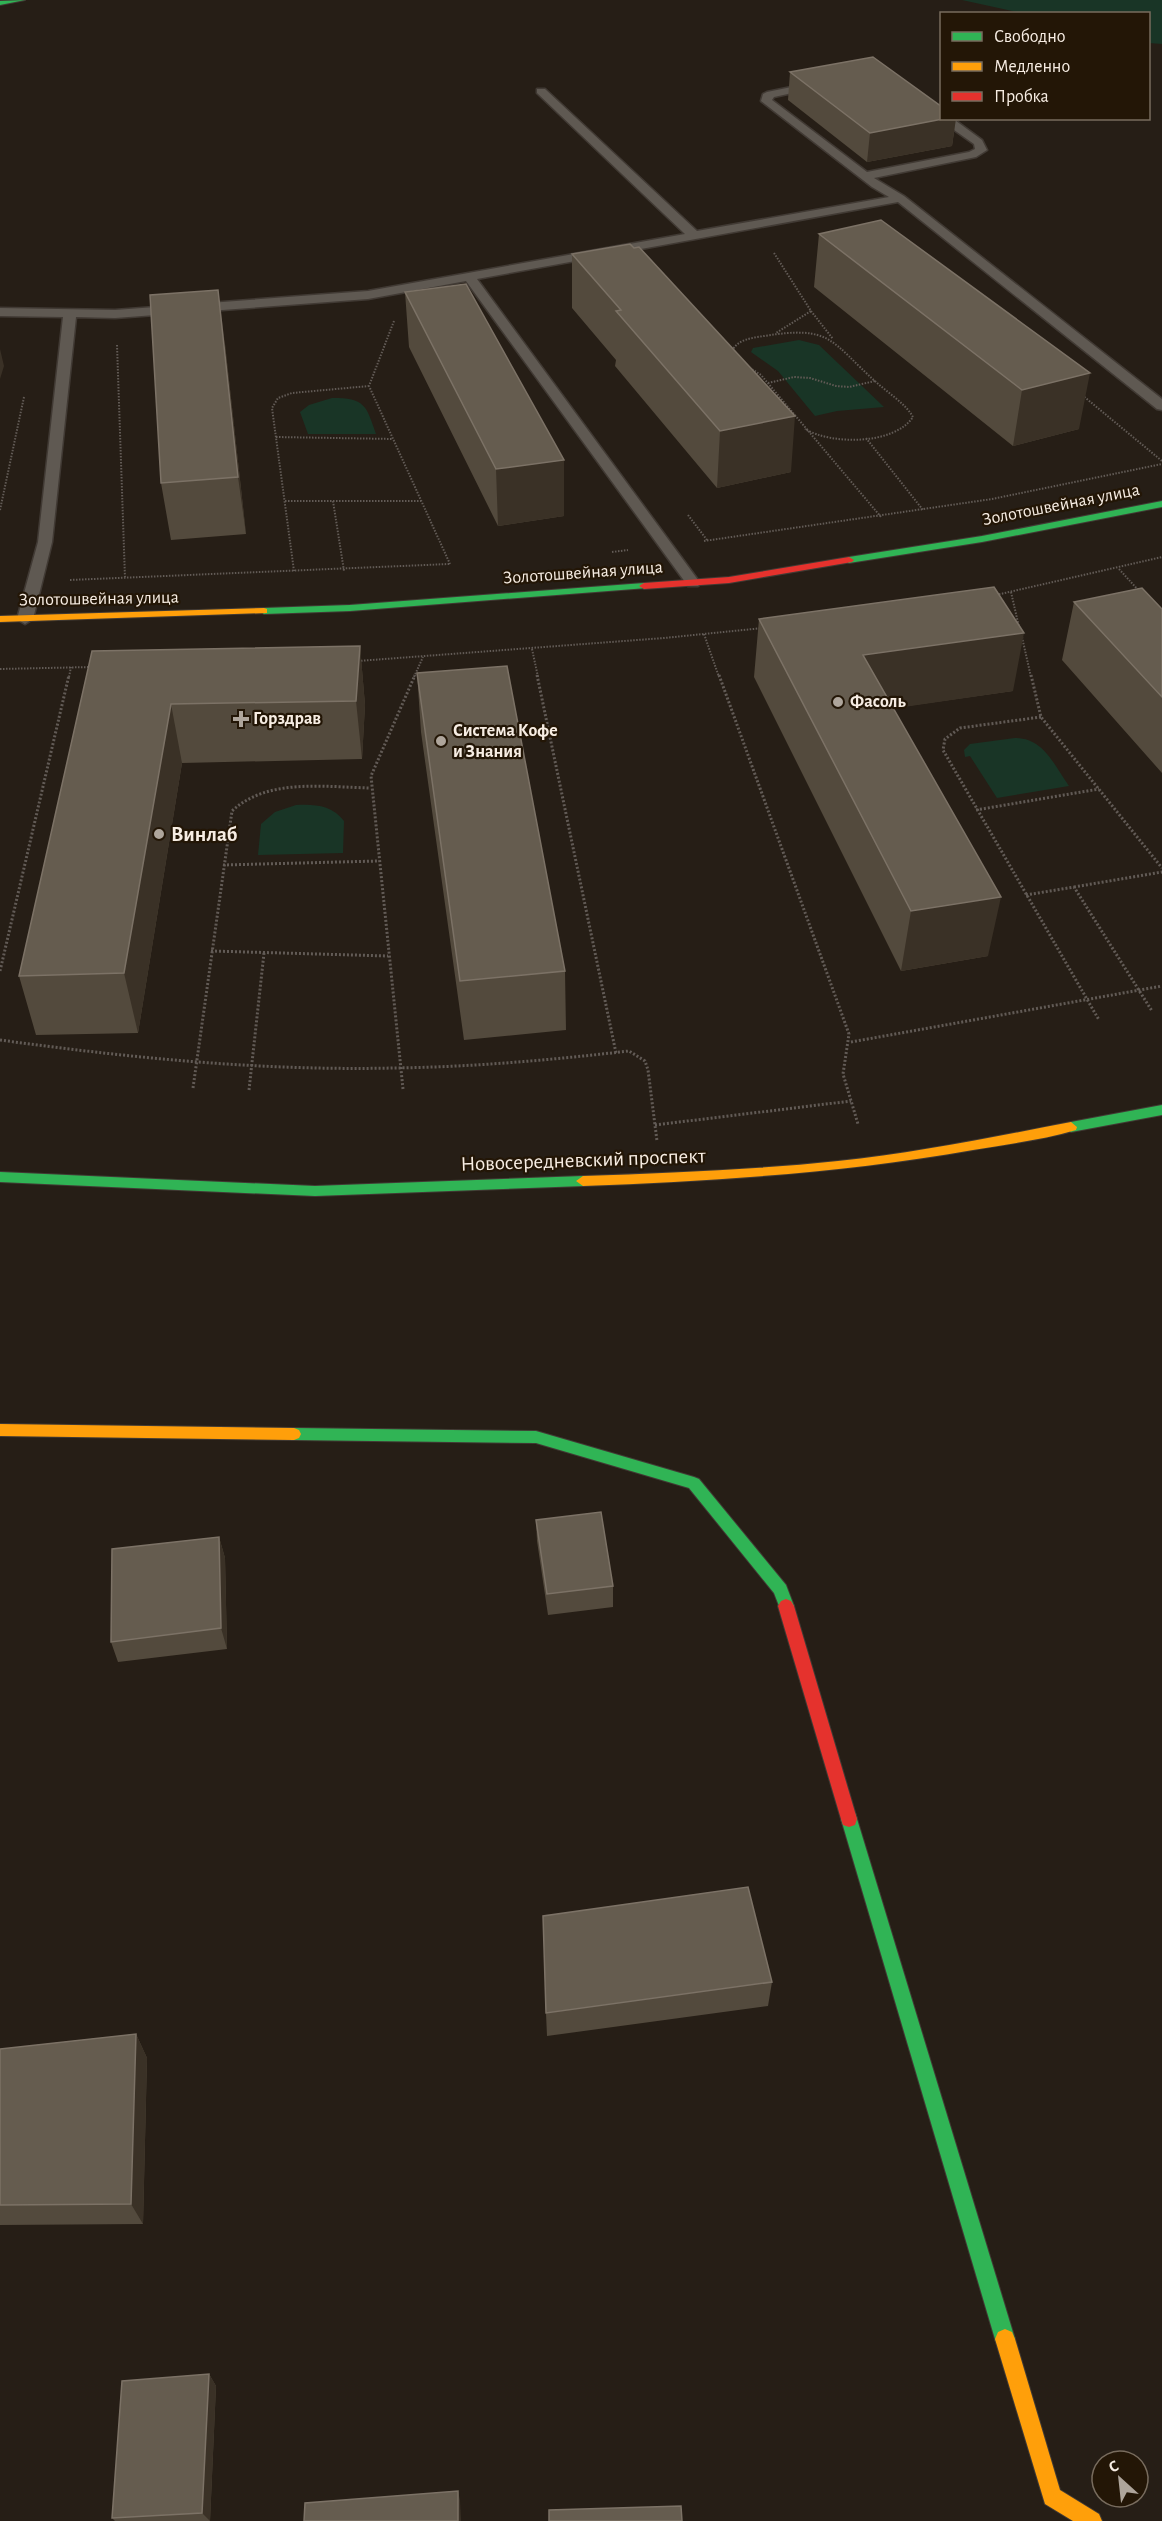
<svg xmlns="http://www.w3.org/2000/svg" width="1162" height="2521" viewBox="0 0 1162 2521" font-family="'Alegreya Sans',sans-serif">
  <rect width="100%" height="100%" fill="#261e16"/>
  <path fill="#193526" d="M962 0H1162V44L1149 43 1148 14 1021 13Z
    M799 340 819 345 884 407 837 411 815 416 778 371 751 352 753 348Z
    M332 398C365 398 366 405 376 434H308L300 412 309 405Z
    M1015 738C1044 738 1054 765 1069 786L997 798 970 756 965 757 964 750 970 744Z
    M296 805C314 804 332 805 344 821L343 853 258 855 261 824 275 812Z"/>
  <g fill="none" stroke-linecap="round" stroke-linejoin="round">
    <g stroke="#413a34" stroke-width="3">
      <path id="lane" d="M816 82 821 85 820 87 774 97 772 100 867 172 969 152 975 149 974 144 940 120V116L942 118H952L982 140 987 150 976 157 874 178 904 196 1162 399V410L1157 409 898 202 477 279 698 580 701 583 698 586H688L466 281 368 299 115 318 76 317 52 542 33 619 25 624 17 619 38 542 63 317 0 316V308L115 310 368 291 685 234 537 93V89H545L697 231 889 197 872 187 761 101 763 94 767 92Z"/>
    </g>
    <g stroke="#413a34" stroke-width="2">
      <path id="fast" d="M25 0 0 5V1Z
        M1162 501V507L982 542 849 563 844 560 849 557 982 536Z
        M644 583 647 584V588L350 611 264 614 259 611 264 608 350 605Z
        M1162 1105V1115L1071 1132 1065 1127 1071 1122Z
        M0 1172 315 1186 583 1176 590 1181 583 1186 315 1196 0 1182Z
        M294 1428 536 1431 694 1477 699 1479 786 1585 794 1606 791 1611 786 1613 781 1611 774 1593 689 1488 536 1443 294 1440 289 1438 287 1434 289 1430Z
        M849 1811 855 1813 857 1819 1015 2339 1012 2346 1005 2349 998 2346 995 2339 841 1819 843 1813Z"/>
    </g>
    <g stroke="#413a34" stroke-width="2">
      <path id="slow" d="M264 608 267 609V613L0 622V616Z
        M1071 1122 1077 1127 1076 1130C1043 1140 1007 1144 973 1150 843 1173 714 1181 583 1186L576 1181 583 1176C668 1173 753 1170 838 1161 916 1153 994 1137 1071 1122Z
        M0 1424 294 1428 299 1430 301 1434 299 1438 294 1440 0 1436Z
        M1005 2329 1012 2332 1015 2339 1060 2490 1099 2514 1102 2521H1073L1045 2504 995 2339 998 2332Z"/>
    </g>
    <g stroke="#413a34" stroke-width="2">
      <path id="jam" d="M849 557 854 560 852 562 729 583 644 589 639 586 644 583 729 577Z
        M786 1599 791 1601 794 1606 857 1819 855 1825 849 1827 843 1825 841 1819 778 1606 781 1601Z"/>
    </g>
    <path stroke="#625b56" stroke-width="2" stroke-dasharray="1.5 1.5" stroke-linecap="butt" d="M774 253 811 311 776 333
      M811 311 833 339
      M394 321 369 386 450 564
      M117 345 125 578
      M732 351C738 339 752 338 764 336 832 325 830 341 876 382 888 393 905 403 913 417 894 445 832 445 805 429
      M747 366 761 375 881 517
      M768 383 794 377 810 378 836 386 849 387 875 381
      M1082 395 1162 461
      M276 437 393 439
      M866 438 923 510
      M285 501H421
      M333 501 344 571
      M0 510 24 397
      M688 515 707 540
      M704 541 992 499 1162 464
      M612 552 628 550
      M1119 569 1140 592
      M294 571 272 408 278 398 292 393 369 386
      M70 580 449 564
      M1011 592 1019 627
      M996 595 1162 557
      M704 634 719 677
      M1022 637 1031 677
      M532 649 538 677
      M358 661 664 638 763 628
      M0 669 92 667
      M69 677 71 667
      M414 677 423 657"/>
    <path stroke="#625b56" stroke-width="3" stroke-dasharray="2 2" stroke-linecap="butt" d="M537 675 616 1053
      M719 675 849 1034 843 1074 858 1124
      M1031 675 1041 717 1162 868
      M1041 717 960 728 945 739 943 750 1099 1020
      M976 810 1099 789
      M223 865 378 861
      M1074 887 1162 872
      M1026 895 1074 887 1152 1011
      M211 951 388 956
      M0 971 69 675
      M0 1040C131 1058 262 1071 394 1068 472 1067 551 1060 629 1051L645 1061 648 1070 657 1141
      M851 1042 1162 986
      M193 1088 232 811C267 778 325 787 370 788
      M403 1089 371 776 415 675
      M249 1090 264 953
      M655 1125 851 1101"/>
    <use href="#lane" fill="#5f5952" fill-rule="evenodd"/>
    <use href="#fast" fill="#30b455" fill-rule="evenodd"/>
    <use href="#slow" fill="#ff9f0a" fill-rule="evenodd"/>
    <use href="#jam" fill="#e5322d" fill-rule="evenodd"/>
  </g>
  <path fill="#534a3d" d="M790 72 942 118H956L952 146 867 162 788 100Z
    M819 234 1079 429 1013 446 814 287Z
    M572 254 791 472 717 488 615 366 616 360 572 308Z
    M405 292 564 460V516L498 526 409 347Z
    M225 344 246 534 171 540 161 483Z
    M1074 602 1162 609V773L1062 660Z
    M759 619 1013 691 893 708 988 956 901 971 754 677Z
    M360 646 365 705 362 759 182 763 138 1033 36 1035 19 976 92 651Z
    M417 673 565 971 566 1030 464 1040 421 732Z
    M536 1520 613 1586V1607L548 1615 537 1541Z
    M219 1537 225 1558 227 1649 118 1662 111 1642Z
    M772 1982 768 2006 547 2036 546 2013Z
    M136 2034 147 2058 143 2224 0 2225V2049Z
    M209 2374 216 2386 210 2521H115L112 2518Z"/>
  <path fill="#3a3126" d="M948 118H956L952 146 867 162 870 133Z
    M218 290 225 344 246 534 238 477Z
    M0 349 4 366 0 379Z
    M1090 373 1079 429 1013 446 1022 390Z
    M795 416 791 472 717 488 720 431Z
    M564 460V516L498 526 496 469Z
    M1024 633 1013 691 856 714 863 655Z
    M360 646 365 705 362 759 356 701Z
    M171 704 182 763 138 1033 124 973Z
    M1001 897 988 956 901 971 911 911Z
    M219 1537 225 1558 227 1649 221 1628Z
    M136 2034 147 2058 143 2224 131 2204Z
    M209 2374 216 2386 210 2521 202 2513Z
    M458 2491 460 2500 461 2521H458Z"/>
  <path fill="#655c4f" stroke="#7c7266" stroke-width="1.5" d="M873 57 942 107V118H948L870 133 790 72Z
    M881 220 1090 373 1022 390 819 234Z
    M630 244 634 248 639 247 795 416 720 431 616 311 621 310 572 254Z
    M466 284 564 460 496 469 405 292Z
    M218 290 238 477 161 483 150 295Z
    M994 587 1024 633 863 655 1001 897 911 911 759 619Z
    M1142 588 1162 609V697L1074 602Z
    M360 646 356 701 171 704 124 973 19 976 92 651Z
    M507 666 565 971 460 981 417 673Z
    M601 1512 613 1586 547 1594 536 1520Z
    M219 1537 221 1628 111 1642 112 1549Z
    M748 1887 772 1982 546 2013 543 1916Z
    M136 2034 131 2204 0 2205V2049Z
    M209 2374 202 2513 112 2518 122 2381Z
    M458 2491V2521H304L305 2503Z
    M681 2506 682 2521H549V2510Z"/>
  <g fill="#aea59b" stroke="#231606" stroke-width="2">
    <circle cx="838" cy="702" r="6"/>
    <path d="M238 710h6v6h6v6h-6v6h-6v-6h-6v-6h6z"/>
    <circle cx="441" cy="741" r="6"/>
    <circle cx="159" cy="834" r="6"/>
  </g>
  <g text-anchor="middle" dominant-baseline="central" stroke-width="4.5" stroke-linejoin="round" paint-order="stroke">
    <g font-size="18" fill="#f7ede3" stroke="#231606">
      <text transform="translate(1061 505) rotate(-11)">Золотошвейная улица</text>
      <text transform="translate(583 573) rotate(-4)">Золотошвейная улица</text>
      <text transform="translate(99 599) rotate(-1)">Золотошвейная улица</text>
    </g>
    <g font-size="18" font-weight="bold" fill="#f7ede3" stroke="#231606" text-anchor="start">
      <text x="850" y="702">Фасоль</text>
      <text x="253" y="719">Горздрав</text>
      <text x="453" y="731">Система Кофе<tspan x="453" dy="21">и Знания</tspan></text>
    </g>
    <g font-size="21" font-weight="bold" fill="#f7ede3" stroke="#231606" text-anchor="start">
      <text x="171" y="834">Винлаб</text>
    </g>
    <g font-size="21" fill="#f7ede3" stroke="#231606">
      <text transform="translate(583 1160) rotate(-2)">Новосередневский проспект</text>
    </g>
  </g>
  <rect x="940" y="12" width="210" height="108" fill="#231606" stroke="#786c5e" stroke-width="1.5"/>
  <rect x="952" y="32" width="30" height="9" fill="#30b455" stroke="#786c5e" stroke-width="1.5"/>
  <text x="994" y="42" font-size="18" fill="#f7ede3">Свободно</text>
  <rect x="952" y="62" width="30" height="9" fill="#ff9f0a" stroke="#786c5e" stroke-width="1.5"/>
  <text x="994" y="72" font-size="18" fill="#f7ede3">Медленно</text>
  <rect x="952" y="92" width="30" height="9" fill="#e5322d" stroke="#786c5e" stroke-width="1.5"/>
  <text x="994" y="102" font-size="18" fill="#f7ede3">Пробка</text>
  <g transform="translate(1120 2479) rotate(333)"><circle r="28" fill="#231606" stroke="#786c5e" stroke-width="1.5"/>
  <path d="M0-4.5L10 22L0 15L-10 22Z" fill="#aea59b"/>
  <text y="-9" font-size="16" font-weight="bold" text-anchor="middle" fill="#f7ede3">С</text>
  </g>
</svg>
